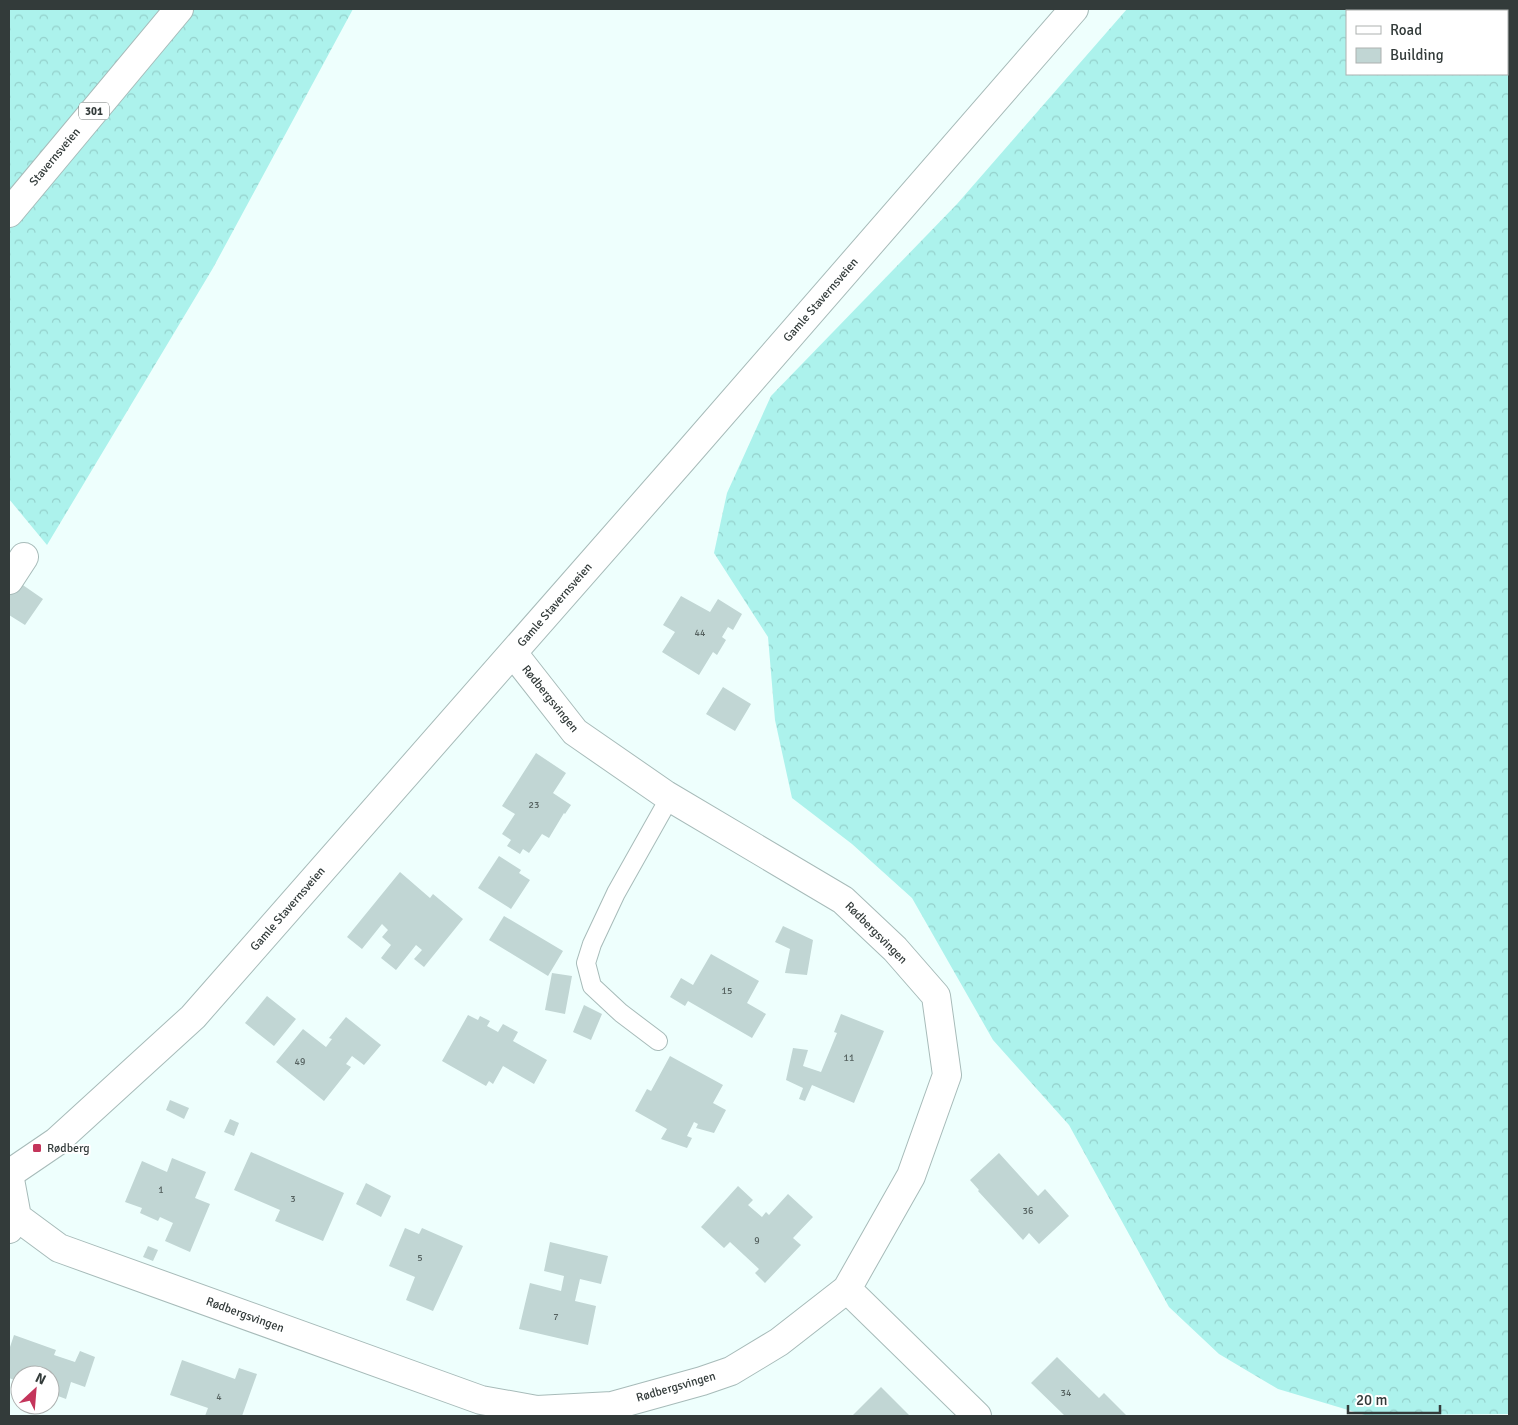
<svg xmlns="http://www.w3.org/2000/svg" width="1518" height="1425" viewBox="0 0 1518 1425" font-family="Signika,sans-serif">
  <defs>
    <pattern id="forest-crowns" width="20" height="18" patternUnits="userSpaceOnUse" patternTransform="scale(1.25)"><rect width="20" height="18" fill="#acf2ec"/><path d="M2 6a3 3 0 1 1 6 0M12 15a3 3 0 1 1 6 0" fill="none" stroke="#94d0cb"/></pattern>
  </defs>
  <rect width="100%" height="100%" fill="#eefffd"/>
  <path fill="url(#forest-crowns)" fill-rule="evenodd" d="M9 9H353L213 268 47 545 9 499Z
    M1127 9H1509V1414L1365 1415 1278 1389 1219 1354 1169 1307 1069 1125 993 1040 912 898 852 844 792 798 775 720 768 637 714 553 727 493 771 396 957 204ZM1347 11H1507V74H1347Z"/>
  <path fill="#c1d6d4" d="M17 581 43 599 25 625 9 615V594Z
    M681 596 710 612 718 599 742 614 733 630 728 627 722 637 726 640 717 655 713 652 699 675 662 652 675 632 663 625Z
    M723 687 751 704 735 731 706 714Z
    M536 753 566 773 553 793 571 805 565 814 564 813 549 838 542 834 529 853 523 849 520 854 507 846 511 840 502 834 515 814 502 806Z
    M499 856 521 870 519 873 530 880 511 909 478 888Z
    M400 872 430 898 433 894 463 919 424 967 414 959 422 950 416 945 396 970 381 958 391 945 382 937 388 930 382 924 362 949 347 937Z
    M504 916 563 951 548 976 489 940Z
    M783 926 813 940 807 975 785 973 790 949 775 942Z
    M711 954 759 981 747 1003 766 1014 752 1038 688 1001 685 1006 670 997 681 978 693 985Z
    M552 973 572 976 565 1014 545 1010Z
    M267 996 296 1019 274 1046 245 1023Z
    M584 1005 602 1014 591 1040 573 1032Z
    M841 1014 884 1031 854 1103 812 1085 805 1101 799 1099 803 1088 786 1080 793 1048 808 1050 803 1066 821 1072 837 1033 834 1032Z
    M468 1015 478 1020 480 1016 490 1021 487 1026 498 1032 503 1024 518 1032 513 1041 547 1060 534 1084 503 1066 493 1084 489 1081 486 1086 442 1061Z
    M346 1017 381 1045 364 1065 352 1056 346 1064 351 1067 324 1101 276 1062 303 1029 326 1047 332 1039 329 1038Z
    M670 1056 723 1085 713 1103 726 1110 714 1133 696 1128 698 1124 694 1122 687 1136 692 1138 687 1148 661 1139 667 1129 635 1111 647 1089 651 1091Z
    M170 1100 189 1108 184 1119 166 1110Z
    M230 1119 239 1123 234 1136 224 1132Z
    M251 1152 344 1193 323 1241 275 1221 280 1210 234 1190Z
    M999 1153 1038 1196 1045 1189 1069 1216 1039 1244 1029 1233 1023 1240 978 1191 979 1190 970 1180Z
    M172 1158 206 1172 195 1198 210 1204 190 1252 165 1241 173 1223 160 1217 158 1221 140 1213 142 1208 125 1202 142 1161 167 1172Z
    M366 1183 391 1196 381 1217 356 1204Z
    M738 1186 753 1200 748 1205 762 1217 766 1212 769 1215 788 1194 813 1217 793 1238 801 1245 765 1283 755 1273 759 1269 730 1242 724 1248 701 1227Z
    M405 1228 419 1234 422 1228 463 1246 433 1311 406 1300 415 1277 389 1266Z
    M550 1242 608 1256 601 1284 580 1279 575 1301 596 1306 588 1345 519 1329 530 1283 561 1291 564 1276 544 1271Z
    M148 1246 158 1250 153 1261 143 1257Z
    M14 1335 56 1350 54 1355 75 1362 80 1351 95 1357 85 1387 71 1382 66 1399 50 1393V1375H20V1382L9 1378V1350Z
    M1057 1357 1099 1398 1104 1393 1127 1416H1065L1031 1383Z
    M182 1360 235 1379 239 1368 257 1374 242 1416H205L208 1408 170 1395Z
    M881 1387 910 1416H852Z"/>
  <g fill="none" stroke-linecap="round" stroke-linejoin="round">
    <g stroke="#a7bbb9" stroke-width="20">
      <path id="lane" d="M658 1041 621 1013 592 986 586 963 592 944 616 893 670 797"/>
    </g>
    <g stroke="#a7bbb9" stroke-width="30">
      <path id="street" d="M9 580 24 557
        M17 1217 59 1248 481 1400 537 1410 612 1406 702 1381 731 1371 779 1342 847 1289 911 1176 947 1075 936 996 895 949 843 900 666 795 575 732 513 653
        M9 1229 17 1217 9 1174
        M847 1289 977 1416"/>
    </g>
    <g stroke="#a7bbb9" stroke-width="30">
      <path id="secondary" d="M9 1174 56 1142 193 1017 681 461 1074 9"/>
    </g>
    <g stroke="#a7bbb9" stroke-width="30">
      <path id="primary" d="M9 213 179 9"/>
    </g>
    <use href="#lane" stroke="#fff" stroke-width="18"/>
    <use href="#street" stroke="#fff" stroke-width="28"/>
    <use href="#secondary" stroke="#fff" stroke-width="28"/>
    <use href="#primary" stroke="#fff" stroke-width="28"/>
  </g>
  <rect fill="#c4355b" stroke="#fff" stroke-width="2" x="32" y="1143" width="10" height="10" rx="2.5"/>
  <g text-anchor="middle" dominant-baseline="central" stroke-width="4" stroke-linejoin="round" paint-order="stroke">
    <g font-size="10" fill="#566260">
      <text x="700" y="633">44</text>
      <text x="534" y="805">23</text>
      <text x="727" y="991">15</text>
      <text x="849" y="1058">11</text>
      <text x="300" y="1062">49</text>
      <text x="161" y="1190">1</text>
      <text x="293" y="1199">3</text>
      <text x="1028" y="1211">36</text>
      <text x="757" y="1241">9</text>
      <text x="420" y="1258">5</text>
      <text x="556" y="1317">7</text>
      <text x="1066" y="1393">34</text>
      <text x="219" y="1397">4</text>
    </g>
    <rect fill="#fff" stroke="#707675" stroke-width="1" x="79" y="102.5" width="30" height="17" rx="4"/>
    <g font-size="11" font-weight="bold" fill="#333b3a">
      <text x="94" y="111">301</text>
    </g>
    <g font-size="12" fill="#333b3a" stroke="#fff">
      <text transform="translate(55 157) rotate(-50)">Stavernsveien</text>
      <text transform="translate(821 300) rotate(-49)">Gamle Stavernsveien</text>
      <text transform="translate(555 605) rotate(-49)">Gamle Stavernsveien</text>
      <text transform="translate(550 699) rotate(51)">Rødbergsvingen</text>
      <text transform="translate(288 909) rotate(-49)">Gamle Stavernsveien</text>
      <text transform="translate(876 933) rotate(45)">Rødbergsvingen</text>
      <text transform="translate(245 1315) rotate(20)">Rødbergsvingen</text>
      <text transform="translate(676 1387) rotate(-16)">Rødbergsvingen</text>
    </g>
    <g font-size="12" fill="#333b3a" stroke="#fff" text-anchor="start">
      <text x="47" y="1148">Rødberg</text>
    </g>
  </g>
  <rect width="1518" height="1425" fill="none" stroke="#333b3a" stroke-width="20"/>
  <rect x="1346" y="10" width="162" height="65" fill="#ffffff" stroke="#adb1b0"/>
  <rect x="1356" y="26" width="25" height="8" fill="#ffffff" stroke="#adb1b0"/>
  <text x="1390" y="35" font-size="15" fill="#333b3a">Road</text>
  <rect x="1356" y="48" width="25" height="15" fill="#c1d6d4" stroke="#adb1b0"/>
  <text x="1390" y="60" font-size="15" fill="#333b3a">Building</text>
  <g transform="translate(35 1390) rotate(26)"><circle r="24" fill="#ffffff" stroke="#adb1b0"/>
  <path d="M0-4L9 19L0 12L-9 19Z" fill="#c4355b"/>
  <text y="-8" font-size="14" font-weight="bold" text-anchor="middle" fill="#333b3a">N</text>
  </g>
  <path d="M1348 1405v8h92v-8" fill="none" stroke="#333b3a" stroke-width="2.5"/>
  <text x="1356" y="1405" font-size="15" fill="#333b3a" stroke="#ffffff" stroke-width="4" paint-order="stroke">20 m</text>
</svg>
